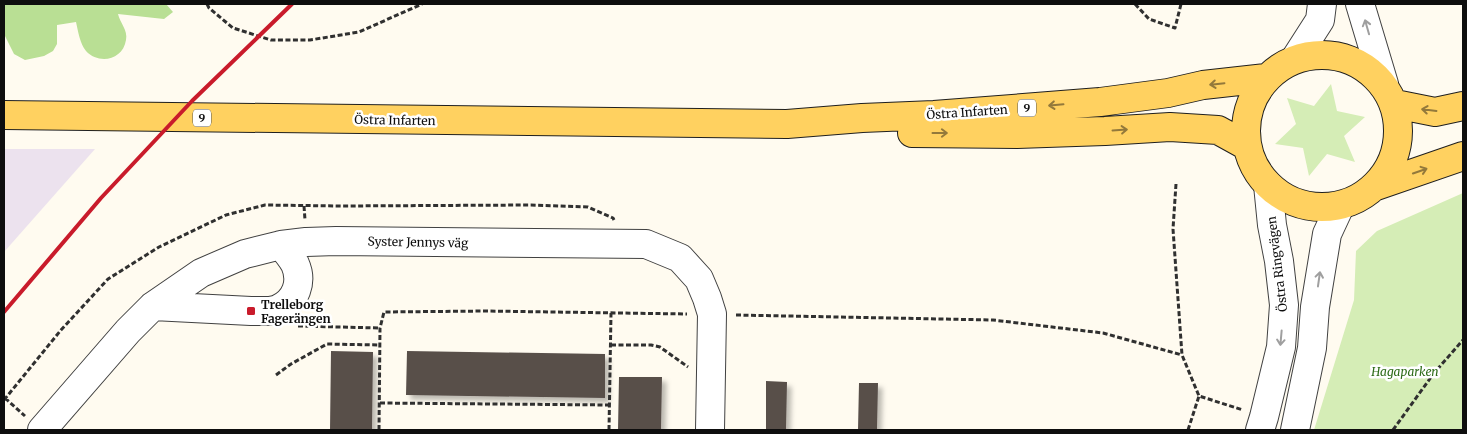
<svg xmlns="http://www.w3.org/2000/svg" width="1467" height="434" viewBox="0 0 1467 434" font-family="Merriweather,serif">
  <defs>
    <filter id="shadow"><feDropShadow dx="4.5" dy="4.5" stdDeviation="2.5" flood-color="#0004"/></filter>
  </defs>
  <rect width="100%" height="100%" fill="#fffbf0"/>
  <path fill="#ece2ee" d="M4 149H95L4 252Z"/>
  <path fill="#d5edb6" d="M1331 84 1337 111 1365 117 1344 136 1355 162 1327 154 1309 176 1303 148 1275 144 1296 124 1287 98 1314 106Z
    M1463 193V430H1314L1354 300 1356 251 1377 231Z"/>
  <path fill="#b9df94" d="M4 4H166L173 12 164 19 118 14C120 23 128 30 126 40 123 60 99 65 86 51 80 44 78 31 76 22L57 25V44L53 51 44 56 25 60 14 54 4 34Z"/>
  <path fill="#584f4a" filter="url(#shadow)" d="M331 351 373 352 372 430H330Z
    M407 351 605 354V398L406 395Z
    M619 377H662L661 430H618Z
    M766 381 787 382 786 430H766Z
    M859 383H878L877 430H858Z"/>
  <g fill="none" stroke-linecap="round" stroke-linejoin="round">
    <g stroke="#414141" stroke-width="30">
      <path id="minor" d="M1360 4 1384 84
        M1295 59 1320 20 1322 4
        M153 306 251 311C260 311 270 312 278 309 296 301 303 282 295 264 291 257 286 251 281 245
        M42 430 128 331 153 306 201 273 245 254 281 245 306 242 336 241 646 244 680 258 699 279 707 298 712 314 710 430
        M1260 430 1264 417 1281 347 1284 305 1279 261 1272 225 1268 185
        M1295 430 1312 348 1315 307 1327 234 1340 206"/>
    </g>
    <g stroke="#1f1f1f" stroke-width="30">
      <path id="major" d="M1246 131a76 76 0 1 1 152 0a76 76 0 1 1-152 0Z
        M1395 104 1435 112 1463 106
        M4 115 787 124 862 118 934 115 1100 102 1168 93 1203 85 1266 78
        M912 133 1017 134 1105 131 1170 127 1218 130 1247 146
        M1376 186 1463 156"/>
    </g>
    <path stroke="#303030" stroke-width="3" stroke-dasharray="5 2.5" stroke-linecap="butt" d="M207 4 209 8 233 28 271 40H310L359 32 422 4
      M1135 4 1149 19 1175 28 1181 4
      M1176 184 1173 229 1182 355 1199 396 1243 410
      M304 206 305 220
      M736 315 993 320 1103 333 1182 355
      M298 326 380 328
      M611 345H651L660 347 688 367
      M276 375 291 364 327 344 380 345
      M5 398 25 416
      M4 400 61 330 108 279 159 247 226 215 265 205 341 206 531 205 588 207 613 218 614 220
      M380 403 610 405
      M379 430 380 328 384 312 486 311 687 314
      M609 430 611 313
      M1188 430 1199 396
      M1393 430 1434 373 1463 340"/>
    <use href="#minor" stroke="#fff" stroke-width="28"/>
    <use href="#major" stroke="#ffd160" stroke-width="28"/>
    <path stroke="#c91b2b" stroke-width="4" d="M4 312 101 198 192 101 292 4"/>
  </g>
  <defs><path id="oneway-shaft" d="M-6 0H5M1.5-3L5.5 0L1.5 3" fill="none" stroke-width="1.6" stroke-linecap="round" stroke-linejoin="round" transform="scale(1.25)"/></defs>
  <g stroke="#9f9f9f">
    <use href="#oneway-shaft" transform="translate(1367 27) rotate(-106)"/>
    <use href="#oneway-shaft" transform="translate(1319 279) rotate(-82)"/>
    <use href="#oneway-shaft" transform="translate(1281 338) rotate(95)"/>
  </g>
  <g stroke="#93793b">
    <use href="#oneway-shaft" transform="translate(1217 84) rotate(174)"/>
    <use href="#oneway-shaft" transform="translate(1056 105) rotate(175)"/>
    <use href="#oneway-shaft" transform="translate(1429 110) rotate(-173)"/>
    <use href="#oneway-shaft" transform="translate(1120 130) rotate(-4)"/>
    <use href="#oneway-shaft" transform="translate(940 133)"/>
    <use href="#oneway-shaft" transform="translate(1420 171) rotate(-19)"/>
  </g>
  <rect fill="#c91b2b" stroke="#fff" stroke-width="2" x="246" y="306" width="10" height="10" rx="2.5"/>
  <g text-anchor="middle" dominant-baseline="central" stroke-width="5" stroke-linejoin="round" paint-order="stroke">
    <g fill="#fff" stroke="#565656" stroke-width="1">
      <rect x="1018" y="99.5" width="18" height="17" rx="4"/>
      <rect x="193" y="109.5" width="18" height="17" rx="4"/>
    </g>
    <g font-size="11" font-weight="bold" fill="#0e0e0e">
      <text x="1027" y="108">9</text>
      <text x="202" y="118">9</text>
    </g>
    <g font-size="12" fill="#0e0e0e" stroke="#fff">
      <text transform="translate(967 112) rotate(-4)">Östra Infarten</text>
      <text transform="translate(395 120) rotate(1)">Östra Infarten</text>
      <text transform="translate(418 242) rotate(1)">Syster Jennys väg</text>
      <text transform="translate(1277 264) rotate(-97)">Östra Ringvägen</text>
    </g>
    <g font-size="12" font-weight="bold" fill="#0e0e0e" stroke="#fff" text-anchor="start">
      <text x="261" y="304">Trelleborg<tspan x="261" dy="14">Fagerängen</tspan></text>
    </g>
    <g font-size="12" font-style="italic" fill="#2e6c19" stroke="#fff">
      <text x="1405" y="371">Hagaparken</text>
    </g>
  </g>
  <rect width="1467" height="434" fill="none" stroke="#0e0e0e" stroke-width="10"/>
</svg>
